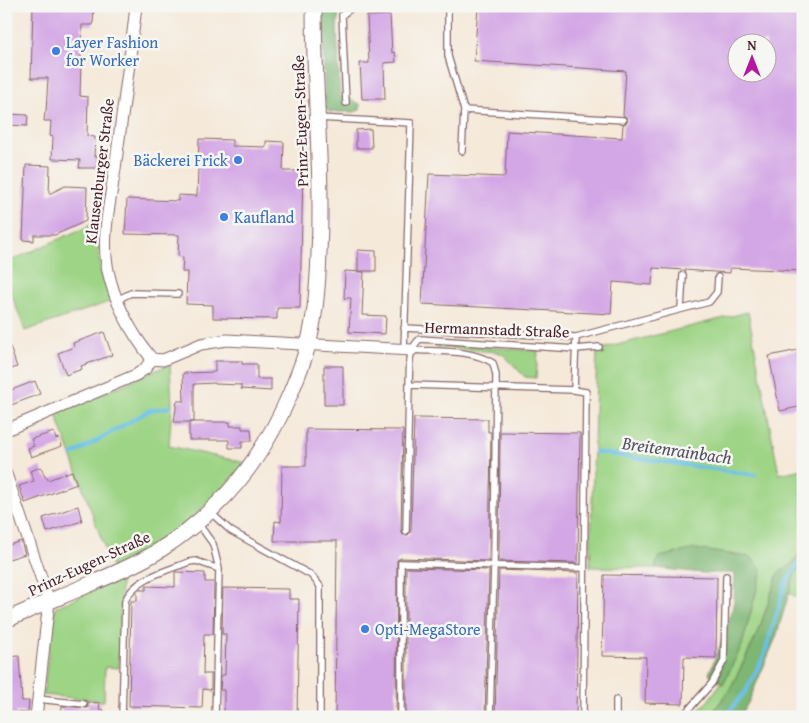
<svg xmlns="http://www.w3.org/2000/svg" width="809" height="723" viewBox="0 0 809 723" font-family="'Gentium Book Plus',serif">
  <rect width="100%" height="100%" fill="#f6f6f2"/>
  <filter id="ink" filterUnits="userSpaceOnUse"><feTurbulence type="fractalNoise" baseFrequency=".02" numOctaves="2"/><feDisplacementMap in="SourceGraphic" scale="10" xChannelSelector="R" yChannelSelector="G"/><feConvolveMatrix kernelMatrix="1 2 1 2 8 2 1 2 1" color-interpolation-filters="sRGB"/></filter>
  <filter id="wash" filterUnits="userSpaceOnUse"><feTurbulence type="fractalNoise" baseFrequency=".0096" numOctaves="4" result="noise"/><feDisplacementMap in="SourceGraphic" scale="20" xChannelSelector="R" yChannelSelector="G"/><feGaussianBlur stdDeviation="1.12" result="paint"/><feColorMatrix in="noise" values="0 0 0 0 0 0 0 0 0 0 0 0 0 0 0 0 0 1.4 0 .05"/><feComposite in="paint" operator="in"/></filter>
  <g filter="url(#wash)">
    <rect width="100%" height="100%" fill="#f5e9d9"/>
    <path fill="#9ed486" stroke="#747a58" d="M99 221V250L101 273 112 301 25 331 6 279V263Z
      M748 312 779 474 803 469V484L801 485 803 549 792 564 778 573 758 633 730 689 709 717H691L708 701 721 683 723 684 742 645 762 570 659 557 655 568 590 567 597 350Z
      M436 343 538 351 536 378 525 377 504 355 498 352 436 347Z
      M170 364 172 405 169 446 246 463 220 493 173 534 112 568 56 414Z
      M803 564V601L789 593 795 573Z
      M121 578 119 668 105 667 104 701 43 695 53 616 56 607Z"/>
    <path fill="#7eb673" stroke="#646a4f" d="M322 6H340L337 27 340 97 348 98 360 104V110L354 112H329L325 107Z
      M695 549 751 557 762 570 742 645 723 684 709 674 727 628 734 602 735 573H702L655 568 659 557Z
      M803 549V564L795 573 776 637 749 701 740 717H709L730 689 758 633 778 573 792 564Z"/>
    <g fill="none" stroke-linecap="round" stroke-linejoin="round">
      <path stroke="#6ac1e7" stroke-width="4" d="M595 452 755 475
        M72 455 150 410 170 407
        M725 717 746 691 764 656 786 582 803 558"/>
    </g>
    <g id="blocks">
      <path fill="#d3a6e5" fill-rule="evenodd" d="M33 6H94L93 25H82L80 96 88 97 87 136 95 137 94 156H97V168H79L80 160 52 159 53 137 50 136 51 121H44L45 112H46L48 78H31Z
        M478 6H803V271L730 268V273L653 268 652 285 613 282 611 314 422 304 429 174 505 177 507 131 622 138 623 125 628 121 627 118 623 115 626 71 474 61ZM736 42H766V72H736Z
        M390 15 392 53 395 52 396 62 384 63 385 99H362L360 63H369L367 16Z
        M6 114 28 115 27 126 6 125Z
        M371 129 372 148H356V130Z
        M199 139 232 140V146L266 147V141L284 142 283 171H303L300 308H277V319L213 318V305L186 304 187 272H182L183 257 178 256 179 235 125 234 127 199 178 201V195L197 196Z
        M26 165 50 166 49 194 65 186 87 187 86 221 55 235H34V241L23 240Z
        M358 250 376 251V271H358Z
        M345 271 364 272 362 315 386 316 385 334 349 332 351 298H344Z
        M104 332 112 355 81 366 82 369 66 375 58 353 74 347 73 343Z
        M6 341H8L17 367 6 371Z
        M803 349V406L780 411 769 356Z
        M215 361H242V364H257V379H271V391L241 389V385L215 384V383L194 384V422H174L177 401H184L183 373 215 372Z
        M324 366H343V405H324Z
        M35 381 40 394 6 407V392Z
        M414 418 488 419V432H491L489 561 401 558 397 560 396 717H335L337 541H274L275 521 281 522 282 466H306V429L403 430 401 531 403 535H408L411 531Z
        M189 422H230V426H242V429H251L252 441H242V448H229V440H189Z
        M54 432 56 439 59 438 62 446 31 457 28 448 34 446 31 439Z
        M500 432 580 433 578 563 499 561Z
        M41 467 45 477H47L48 480 72 471 77 484 25 503 19 486 34 481 30 471Z
        M78 506 82 521 47 532 43 518Z
        M21 541 25 554 6 560V546Z
        M406 568 489 570 485 717H406Z
        M499 570 578 573 576 717H495Z
        M175 572 205 573V582H214L213 634H204L203 674H211V690L203 689 202 708 129 706 131 601H137V592L139 590H146V586L175 587Z
        M604 575 717 577 716 658 684 657 683 704 645 703 646 657 602 656Z
        M223 588 289 589V599H299L297 717H224V690H220L221 675H225L226 634H222Z
        M19 656 22 701H29L28 713 16 712V717H6V657Z
        M88 702 100 703 99 709 104 710V717H61L62 706 88 708Z"/>
    </g>
  </g>
  <g filter="url(#ink)">
    <use href="#blocks" fill-opacity="0" stroke="#866668" stroke-width="1"/>
    <g fill="none" stroke-linecap="round" stroke-linejoin="round">
      <g stroke="#866668" stroke-width="8">
        <path id="service" d="M448 6V56L464 110 462 151
          M346 103 342 15 354 6
          M464 110 623 120
          M318 118 411 123 404 350
          M117 300 131 293 178 294
          M681 309 683 275
          M404 328 576 337 709 302 717 292 718 277
          M412 350C438 352 471 349 493 363L496 375 494 565 490 717
          M574 390 576 337
          M210 512 231 531 311 575 320 586V717
          M198 523 213 544 219 569 215 717
          M406 531 409 385
          M38 699 84 704
          M122 717 125 601C135 577 167 571 189 562L196 561 219 569
          M401 717V563L584 568
          M583 717 586 392 574 390 409 385C410 370 407 349 420 339L576 349 599 347
          M616 717V700
          M682 717 712 683 724 661 726 576"/>
      </g>
      <g stroke="#866668" stroke-width="13">
        <path id="minor" d="M136 6C130 61 122 115 115 169 110 203 101 237 108 271 115 303 132 334 152 359
          M152 359 163 360 201 344 227 340 412 350
          M6 430 136 375 145 369 152 359
          M6 474 49 601 36 717"/>
      </g>
      <g stroke="#866668" stroke-width="17">
        <path id="tertiary" d="M6 620C33 608 60 597 88 585 112 575 138 564 160 550 223 509 262 460 291 392 297 377 304 361 308 345 316 315 318 284 319 253 323 171 314 89 314 6"/>
      </g>
      <use href="#service" stroke="#fff" stroke-width="5.5"/>
      <use href="#minor" stroke="#fff" stroke-width="11"/>
      <use href="#tertiary" stroke="#fff" stroke-width="15"/>
    </g>
  </g>
  <g fill="#3f7fe0" stroke="#f6f6f2" stroke-width="2">
    <circle cx="56" cy="51" r="5"/>
    <circle cx="238" cy="160" r="5"/>
    <circle cx="224" cy="217" r="5"/>
    <circle cx="365" cy="629" r="5"/>
  </g>
  <g text-anchor="middle" dominant-baseline="central" stroke-width="5" stroke-linejoin="round" paint-order="stroke">
    <g font-size="16" fill="#366cbe" stroke="#f6f6f2" text-anchor="start">
      <text x="66" y="42">Layer Fashion<tspan x="66" dy="18">for Worker</tspan></text>
      <text x="228" y="160" text-anchor="end">Bäckerei Frick</text>
      <text x="234" y="217">Kaufland</text>
      <text x="375" y="629">Opti-MegaStore</text>
    </g>
    <g font-size="16" fill="#4a1f2b" stroke="#f6f6f2">
      <text transform="translate(300 121) rotate(-92)">Prinz-Eugen-Straße</text>
      <text transform="translate(99 171) rotate(-83)">Klausenburger Straße</text>
      <text transform="translate(497 329) rotate(2)">Hermannstadt Straße</text>
      <text transform="translate(89 563) rotate(-25)">Prinz-Eugen-Straße</text>
    </g>
    <g font-size="18" font-style="italic" fill="#545063" stroke="#f6f6f2">
      <text transform="translate(677 450) rotate(8)">Breitenrainbach</text>
    </g>
  </g>
  <rect width="809" height="723" fill="none" stroke="#f6f6f2" stroke-width="25"/>
  <g transform="translate(752 58)"><circle r="24" fill="#f6f6f2" stroke="#b1a0a2"/>
  <path d="M0-4L9 19L0 12L-9 19Z" fill="#b5179e"/>
  <text y="-8" font-size="14" font-weight="bold" text-anchor="middle" fill="#4a1f2b">N</text>
  </g>
</svg>
